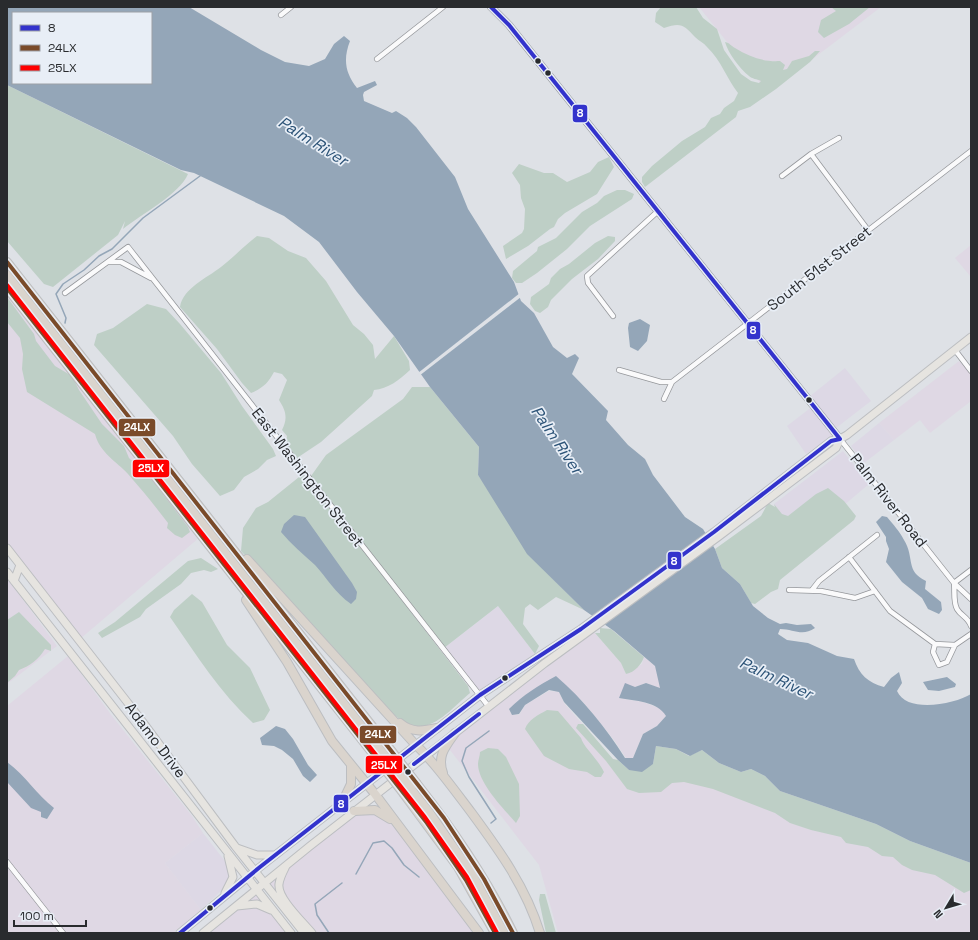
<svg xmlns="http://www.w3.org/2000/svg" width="978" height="940" viewBox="0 0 978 940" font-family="'Space Grotesk',sans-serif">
  <rect width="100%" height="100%" fill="#dee1e6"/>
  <path fill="#ddd8e5" d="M845 368 871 401 836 428 809 397Z
    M813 406 835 433 806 454 787 426Z
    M879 423 894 440 864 463 851 446Z
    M843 451 869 484 843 506 787 521 774 504Z
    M498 606 535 654 479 695 444 648Z
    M203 833 228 865 231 876 226 886 201 910 165 863Z"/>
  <path fill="#dfd8e4" d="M699 7H881L768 93Z
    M971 245V277L955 258Z
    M7 288 200 537 80 639 7 546Z
    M959 361 971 373V401L930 433 920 420 894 440 879 423Z
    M7 578 57 646 7 684Z
    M586 630 595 633 621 663 626 674 642 664 644 657 655 666 661 689 646 683 635 687 619 698 643 702 662 709 666 716 657 726 643 734 633 758H626L614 740 584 703 556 676 510 710 511 714 519 715 525 705 549 691 559 692 564 703 626 774 646 779 673 766 971 881V933H558L539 865 443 741Z
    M68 656 112 716 192 816 203 833 165 863 201 910 173 933H7V706Z
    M371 811 390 822 475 933H309L267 879 347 814Z
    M255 888 289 933H208Z"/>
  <path fill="#becfc6" d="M661 7H696L703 18 717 29 724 50 741 74 751 81 759 83 761 81C757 79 752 79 749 76 740 69 728 53 725 42 730 43 731 46 735 48 750 57 763 62 780 61L785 65 783 70 787 69 792 61 809 56 815 51H820L810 62 776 89 750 107 738 111 736 117 645 187 642 182V177L652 166 682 141 705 127 711 118 720 114 724 108 734 101 738 93C727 79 721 60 707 47 704 43 699 41 695 37 684 25 681 22 664 28L655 22 656 13Z
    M831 7H870L849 24 824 38 818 32 821 20 836 11Z
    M7 85 188 174C180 194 140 215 123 229L125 221 118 235 53 287 44 284 7 241Z
    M609 157 614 167 597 194 565 213 558 219 554 227 550 229 528 246 506 259 503 246 522 233 524 229 525 209 521 198 520 185 512 173 519 164 544 173H553L567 182 590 172 598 162Z
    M617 190H625L634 194 632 199 590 226 567 249 537 273 522 283H516L512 278 513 271 537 251 538 247 556 238 582 212 597 203 604 196Z
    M257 236 269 238 288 251 306 258 326 281 353 325 364 334 373 345 375 359 394 336 409 361 410 370C399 380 388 389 374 390L372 396 321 442 297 458 286 443 287 436 282 430C288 418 286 411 279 400L287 380 282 374 274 372C268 383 263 388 251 393L242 383 217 349 180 307C183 288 207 278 221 267 234 257 244 246 257 236Z
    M608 236 615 237V241L598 259 572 279 551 300 548 307 540 313 535 311 530 304 531 297 549 284 551 278 560 269 569 264 595 243Z
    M7 297 34 334 36 341 55 366 72 376 79 390 102 424 124 446 129 458 152 480 188 527 190 532 182 538 175 535 167 528 168 523C155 506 142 490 128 474 116 461 100 453 95 434L27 392 22 369 23 354 20 338 7 322Z
    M147 304 166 309 180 324 221 373 242 406 273 449 276 456 267 460 258 469 244 477 234 490 220 496 192 464 173 436 94 345 97 334 113 328Z
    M412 387H430L479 447 478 475 546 572 584 610 556 597 538 610 530 604 525 608 523 624 539 646 535 654 498 606 444 648 311 476 326 455 403 399Z
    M304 473 468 686 470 693C454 706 432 734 409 725 401 722 393 713 386 708L241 551 243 528 256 508 268 502Z
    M828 488 844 501 856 516 854 520 780 580 778 589 771 592 755 604 751 603 740 584 722 568 715 549 761 516 768 503 775 507 774 504 782 514 788 516 816 494Z
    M201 558 218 569 211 572 204 570 191 573 181 584 146 609 140 617 102 638 98 633 115 622 188 561Z
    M192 594 202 602 227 645 250 668 270 710 264 720 253 723C220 693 196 654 170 617L174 610Z
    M19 612 51 645V651L45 649C39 659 30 666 19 670L15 676 7 683V620Z
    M600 628 611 629 644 657C641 665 635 672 626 674L621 663 595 633H600Z
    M547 710 558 711 581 738C584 748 598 759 604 772L601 777H595L587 772 569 769 544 756 525 729C528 720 538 715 547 710Z
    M578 724H583L613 759 618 760 629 770 653 764 656 746 676 749 689 756 702 750 719 763 741 772 751 769 765 776 780 791 876 824 910 841 971 863V890L964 893 935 875 912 870 902 865 893 857 882 856 868 847 846 843 841 837 811 830 790 823 775 813 713 789 684 782 672 783 661 792 639 793 627 789 606 761 576 728Z
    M488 748 498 749 506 757 519 784 520 816 516 823C504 809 478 783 478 764 478 760 480 756 480 752Z
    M540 894H545L556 933H546L539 900Z"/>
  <path fill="#94a6b8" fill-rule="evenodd" d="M7 7H189L261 50 285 62 309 66 325 59 334 44 344 36 350 41C343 59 345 73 357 88L375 81 377 85 364 92 363 95 364 101 392 113 396 111 407 118 416 127 455 177 468 209 514 282 521 301 534 313 553 347 567 358 575 354 579 358 572 374 608 411 606 420 628 445 645 459 653 475 685 517 703 529 715 549 722 568 740 584 753 606 768 618 780 624 786 623 797 625 811 624 815 628C802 637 794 629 780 629L778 634 787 640 808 643 837 656 854 659C859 674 868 683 884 687L891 678 899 672 902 683 897 691C907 714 955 704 971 694V863L910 841 876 824 780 791 765 776 751 769 741 772 719 763 702 750 690 756 676 749 656 746 653 764 642 772 629 770 618 760 564 702 559 692 549 690 525 705 519 714 512 715 509 709C523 695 539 685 556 676 583 699 606 728 625 758H633L643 734 657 726 666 716C657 701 635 701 619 698L625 683 635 687 646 683 660 688 655 666 614 631 584 610 527 554 478 475 479 447 430 387 394 336 357 292 319 242 284 216 194 173 181 170 7 85ZM13 13H151V83H13Z
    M640 319 650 325 647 341 638 351 630 347 628 328 629 323Z
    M294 515 305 517 352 583 357 592 356 599 351 604C335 593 327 578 315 565 303 554 291 544 281 532L284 524Z
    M882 516 887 517C893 524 900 532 904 540 915 558 905 571 926 581L925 589 941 602 942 610 939 614 928 609 922 598 902 582 886 562 889 549 886 541V537L876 522Z
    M947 677 956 684 955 687 939 691 928 690 923 682Z
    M276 726 285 729 293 739 308 765 317 775 310 782 303 776 293 759 282 750 274 746 262 745 260 738Z
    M7 762C26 776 37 795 54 808L47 819 41 817V812L31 808 7 782Z"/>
  <path fill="#dee1e6" d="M520 293 521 297 419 376 418 373Z"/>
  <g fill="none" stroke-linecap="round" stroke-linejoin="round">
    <path stroke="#94a6b8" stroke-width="1.5" d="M65 323 66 318 56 294 63 284 84 270 99 256 112 249 143 218 200 176
      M489 731 466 748 462 761 469 777 496 819 491 823
      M356 874 373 843 384 841 392 848 404 865 419 877
      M329 933 317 915 315 904 342 883"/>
    <g stroke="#95979b" stroke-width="6">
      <path id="street" d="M281 15 291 7
        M377 59 443 7
        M811 154 868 230
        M782 176 811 154 839 138
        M108 262H121L151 278
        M65 293 128 247 489 707
        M613 316 588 283 587 276 657 212
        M955 350 971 371
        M619 370 661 382H672L971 151
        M664 399 672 382
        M840 439 954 583 971 599
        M849 557 890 611 935 644 955 645 971 634
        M954 583C955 590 953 602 957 609 961 616 968 617 971 626
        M954 583 971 570
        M789 590 821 591 855 598 875 591
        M812 590 819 581 877 535
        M935 644 933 652 939 665 947 662 955 645
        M7 862 63 933"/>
    </g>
    <g stroke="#95979b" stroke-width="8">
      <path id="secondary" d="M491 7 509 25 840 439"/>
    </g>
    <g stroke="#bcbec1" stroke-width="9">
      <path id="primary" d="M7 548 142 721 235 846 304 933
        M7 572 291 933
        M14 581 20 565
        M237 848 257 855H275
        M286 866C283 872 280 877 279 884 277 898 303 922 312 933
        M225 893 233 877 228 856
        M237 906 257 904 271 910
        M180 933 260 867 480 695 581 629 714 532 831 441 840 439 847 435 971 337
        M203 933 310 846 545 663 718 537 836 448 840 439"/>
    </g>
    <g stroke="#bcbec1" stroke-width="10">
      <path id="highway" d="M7 262 383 740
        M7 288 374 755
        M247 559 413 742C435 763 452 787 471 812 499 850 526 887 540 933
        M246 600 287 662 332 741 375 794 479 933
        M400 723C412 733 423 731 437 728
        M443 773C437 756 445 747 455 733
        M417 784C454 831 487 879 513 933
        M404 794 458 867 495 933
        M342 803 351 784V766
        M354 811 375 810 390 819"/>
    </g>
    <use href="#street" stroke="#fafafb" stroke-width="4.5"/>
    <use href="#secondary" stroke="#fafafb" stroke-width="6"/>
    <use href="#primary" stroke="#e6e4e0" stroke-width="7"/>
    <use href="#highway" stroke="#dad4cd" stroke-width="8"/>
    <g stroke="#bcbec1" stroke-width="10" stroke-linecap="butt">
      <path id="highway-bridge" d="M7 275 429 812 472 874 504 933
        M383 740 417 784
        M374 755 404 794"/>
    </g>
    <use href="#highway-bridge" stroke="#dad4cd" stroke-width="8"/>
    <g stroke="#e8eef6" stroke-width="7">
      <path id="bus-1" d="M491 7 509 25 840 439
        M414 764 479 714
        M180 933 260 867 480 695 581 629 714 532 831 441 840 439"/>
    </g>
    <g stroke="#e8eef6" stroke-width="7">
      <path id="bus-2" d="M7 262 444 818 484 879 513 933
        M7 288 427 823 466 880 495 933"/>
    </g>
    <g stroke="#e8eef6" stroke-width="7">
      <path id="bus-3" d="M7 285 424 816 467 877 497 933"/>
    </g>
    <use href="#bus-1" stroke="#33c" stroke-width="4"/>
    <use href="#bus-2" stroke="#7a4b2a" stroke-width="4"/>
    <use href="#bus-3" stroke="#f00" stroke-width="4"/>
  </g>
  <g fill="#292b2e" stroke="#e8eef6" stroke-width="1.5">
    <circle cx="538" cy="61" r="3.5"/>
    <circle cx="548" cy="73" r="3.5"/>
    <circle cx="809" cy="400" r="3.5"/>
    <circle cx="505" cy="678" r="3.5"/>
    <circle cx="408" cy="772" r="3.5"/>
    <circle cx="210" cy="908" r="3.5"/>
  </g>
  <g text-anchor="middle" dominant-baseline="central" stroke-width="3.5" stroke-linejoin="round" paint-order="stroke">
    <g font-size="15" fill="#292b2e" stroke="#e8eef6">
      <text transform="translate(819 268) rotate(-38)">South 51st Street</text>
      <text transform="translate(308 477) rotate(52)">East Washington Street</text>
      <text transform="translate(889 500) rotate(52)">Palm River Road</text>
      <text transform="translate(156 740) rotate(53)">Adamo Drive</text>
    </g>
    <g font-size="16" font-style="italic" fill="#2c5377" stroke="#e8eef6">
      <text transform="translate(313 141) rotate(32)">Palm River</text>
      <text transform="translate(557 440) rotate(56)">Palm River</text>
      <text transform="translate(776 678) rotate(25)">Palm River</text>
    </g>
  </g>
  <g stroke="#e8eef6" stroke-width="1.5">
    <rect x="572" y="104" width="16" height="19" rx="4" fill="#33c"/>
    <rect x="746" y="321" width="15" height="19" rx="4" fill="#33c"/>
    <rect x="118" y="418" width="38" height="19" rx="4" fill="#7a4b2a"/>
    <rect x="132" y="459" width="38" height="19" rx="4" fill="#f00"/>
    <rect x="667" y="551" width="15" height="19" rx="4" fill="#33c"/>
    <rect x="359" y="725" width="38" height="19" rx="4" fill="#7a4b2a"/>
    <rect x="365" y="755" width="38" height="19" rx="4" fill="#f00"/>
    <rect x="333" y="794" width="16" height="19" rx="4" fill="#33c"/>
  </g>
  <g font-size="11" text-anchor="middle" font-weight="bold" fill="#fff">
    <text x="580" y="117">8</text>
    <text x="753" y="334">8</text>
    <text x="137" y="431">24LX</text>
    <text x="151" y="472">25LX</text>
    <text x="674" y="565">8</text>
    <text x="378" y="738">24LX</text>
    <text x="384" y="769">25LX</text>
    <text x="341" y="808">8</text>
  </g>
  <rect width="978" height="940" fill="none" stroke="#292b2e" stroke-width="16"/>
  <rect x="12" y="12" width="140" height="72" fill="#e8eef6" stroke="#9ca0a6"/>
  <rect x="20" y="25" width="20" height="6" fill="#3333cc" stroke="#9ca0a6"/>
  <text x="48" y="32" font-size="12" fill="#292b2e">8</text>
  <rect x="20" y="45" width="20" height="6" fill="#7a4b2a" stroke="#9ca0a6"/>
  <text x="48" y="52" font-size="12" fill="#292b2e">24LX</text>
  <rect x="20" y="65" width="20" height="6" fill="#ff0000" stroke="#9ca0a6"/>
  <text x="48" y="72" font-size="12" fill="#292b2e">25LX</text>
  <g transform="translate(946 908) rotate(232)" stroke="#e8eef6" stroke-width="3" paint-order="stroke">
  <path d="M0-3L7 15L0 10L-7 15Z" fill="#292b2e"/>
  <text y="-6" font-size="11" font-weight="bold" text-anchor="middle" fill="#292b2e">N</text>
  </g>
  <path d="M14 920v6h72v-6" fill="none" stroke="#292b2e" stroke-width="2"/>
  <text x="20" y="920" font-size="12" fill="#292b2e" stroke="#e8eef6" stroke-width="3" paint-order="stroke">100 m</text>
</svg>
